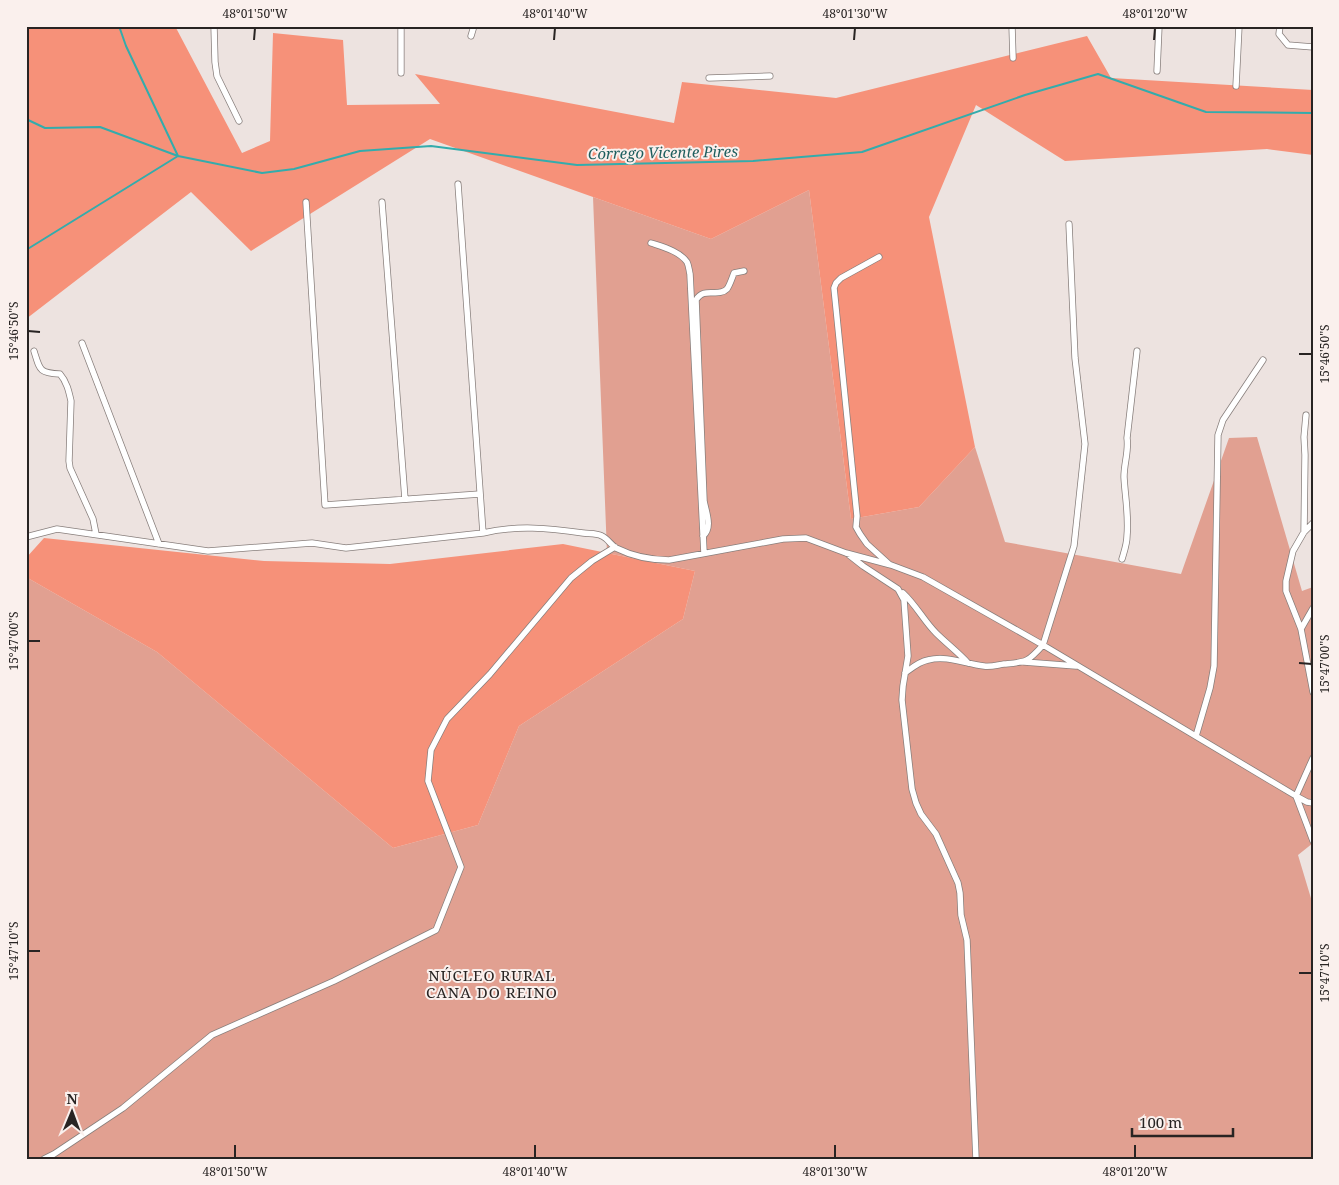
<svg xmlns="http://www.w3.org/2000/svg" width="1339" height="1185" viewBox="0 0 1339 1185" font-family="'Noto Serif',serif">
  <rect width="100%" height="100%" fill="#ede3e0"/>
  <path fill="#e1a091" d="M809 190 851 519 919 507 975 447 1005 542 1181 574 1229 438 1257 437 1302 591 1313 587V843L1298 855 1313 905V1159H26V577L157 652 393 848 478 825 519 726 683 619 695 571 607 553 593 197 711 239Z"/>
  <path fill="#f69179" d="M26 26H175L242 153 270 141 273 33 343 40 347 105 440 104 415 74 674 123 682 82 836 98 1087 36 1111 78 1313 90V155L1267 149 1065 161 976 105 929 217 975 447 919 507 851 519 809 190 711 239 430 139 251 251 191 192 26 319Z
    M44 538 264 561 390 564 563 544 695 571 683 619 519 726 478 825 393 848 157 652 26 577V558Z"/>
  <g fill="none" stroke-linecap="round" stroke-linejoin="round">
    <path stroke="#33acac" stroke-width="2" d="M119 26 126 46 178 156
      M26 119 45 128 100 127 178 156
      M26 250 178 156 262 173 294 169 360 151 431 146 577 165 753 161 862 152 1025 95 1098 74 1206 112 1313 113"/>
    <g stroke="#887f7c" stroke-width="7">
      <path id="minor" d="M214 26 215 62 217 76 239 121
        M1012 26 1013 58
        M1280 26 1279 34 1288 45 1313 47
        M471 36 474 26
        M1157 71 1159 26
        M401 73V26
        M709 78 770 76
        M1236 86 1239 26
        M458 184 483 533
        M306 202 325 505 480 494
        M382 202 405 499
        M651 243C663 247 679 251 687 262 689 266 689 270 690 274L704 553
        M879 257 841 278 836 283 834 288 857 516 856 527 860 534 867 544 889 564
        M82 343 159 544
        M34 351C40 370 39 373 60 374 67 382 69 392 71 401L69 461 70 468 93 519 96 534
        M1313 523 1304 532 1293 551 1286 581V591L1301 629 1313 692
        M1304 532 1305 455 1304 437 1306 415
        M703 536C713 528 706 512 704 501L696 300C704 286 718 298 727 289 730 285 732 278 734 273L744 271
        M26 537 57 529 208 551 312 543 346 548 483 533C516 525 549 528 583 533 588 534 596 533 602 536 607 538 611 545 616 548 632 556 651 560 669 560L783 539 806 538 846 553 891 565 923 577 1043 645 1296 796 1307 802 1313 803
        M849 555 863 566 898 589 904 600 908 656 903 686 902 700 912 789 916 803 921 814 936 834 958 883 960 893 961 915 967 940 976 1159
        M1122 559C1124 552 1127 544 1127 536 1129 516 1125 496 1124 477 1124 463 1129 451 1127 438L1137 351
        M903 593C916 605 924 621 936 633 946 643 958 652 968 663
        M1301 629 1313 608
        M1024 662 1076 666
        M905 673C912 668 918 662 928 660 947 655 965 664 984 666 991 667 997 665 1004 664 1026 662 1027 663 1043 645L1074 546 1085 444 1075 358 1069 224
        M1196 736 1210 688 1214 666 1218 435 1223 420 1263 360
        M1313 758 1296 796 1313 841
        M44 1159 54 1154 123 1108 212 1035 334 981 436 930 461 867 428 781 431 750 447 719 490 674 571 578 592 561 615 547"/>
    </g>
    <use href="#minor" stroke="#fff" stroke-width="5.5"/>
  </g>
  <path fill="none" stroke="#282423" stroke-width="2" d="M254 40 255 28M554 40 555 28M854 40 855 28M1154 40 1155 28M28 331 40 332M1299 354H1312M28 641H40M1299 663 1312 664M28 951H40M1299 973H1312M235 1158V1145M535 1158V1145M835 1158V1145M1135 1158V1145"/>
  <g text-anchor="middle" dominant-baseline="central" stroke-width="4" stroke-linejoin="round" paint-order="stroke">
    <g font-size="15" font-style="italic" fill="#1e5e5e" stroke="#faf0ed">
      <text transform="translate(663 152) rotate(-1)">Córrego Vicente Pires</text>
    </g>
    <g font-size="15" letter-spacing="1" fill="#282423" stroke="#faf0ed">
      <text x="492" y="975">NÚCLEO RURAL<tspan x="492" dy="17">CANA DO REINO</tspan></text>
    </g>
  </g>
  <rect width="1339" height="1185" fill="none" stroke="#faf0ed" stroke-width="55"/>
  <g transform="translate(72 1112) rotate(1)" stroke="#faf0ed" stroke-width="4" paint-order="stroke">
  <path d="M0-4L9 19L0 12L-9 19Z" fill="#282423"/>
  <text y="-8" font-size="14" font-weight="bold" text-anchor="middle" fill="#282423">N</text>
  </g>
  <path d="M1132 1128v8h101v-8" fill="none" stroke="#282423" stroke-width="2.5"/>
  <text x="1139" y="1128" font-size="15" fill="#282423" stroke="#faf0ed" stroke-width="4" paint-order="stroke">100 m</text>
  <rect x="28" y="28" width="1284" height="1130" fill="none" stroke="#282423" stroke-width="2"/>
  <g font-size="12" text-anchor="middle" fill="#282423">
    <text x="255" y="18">48°01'50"W</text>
    <text x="555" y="18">48°01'40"W</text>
    <text x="855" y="18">48°01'30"W</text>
    <text x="1155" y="18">48°01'20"W</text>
    <text transform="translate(14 331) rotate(-90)" y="4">15°46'50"S</text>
    <text transform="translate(1325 354) rotate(-90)" y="4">15°46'50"S</text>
    <text transform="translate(14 641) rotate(-90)" y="4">15°47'00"S</text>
    <text transform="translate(1325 664) rotate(-90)" y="4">15°47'00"S</text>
    <text transform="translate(14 951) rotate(-90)" y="4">15°47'10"S</text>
    <text transform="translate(1325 973) rotate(-90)" y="4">15°47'10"S</text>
    <text x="235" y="1176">48°01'50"W</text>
    <text x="535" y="1176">48°01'40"W</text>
    <text x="835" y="1176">48°01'30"W</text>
    <text x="1135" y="1176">48°01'20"W</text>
  </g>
</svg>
